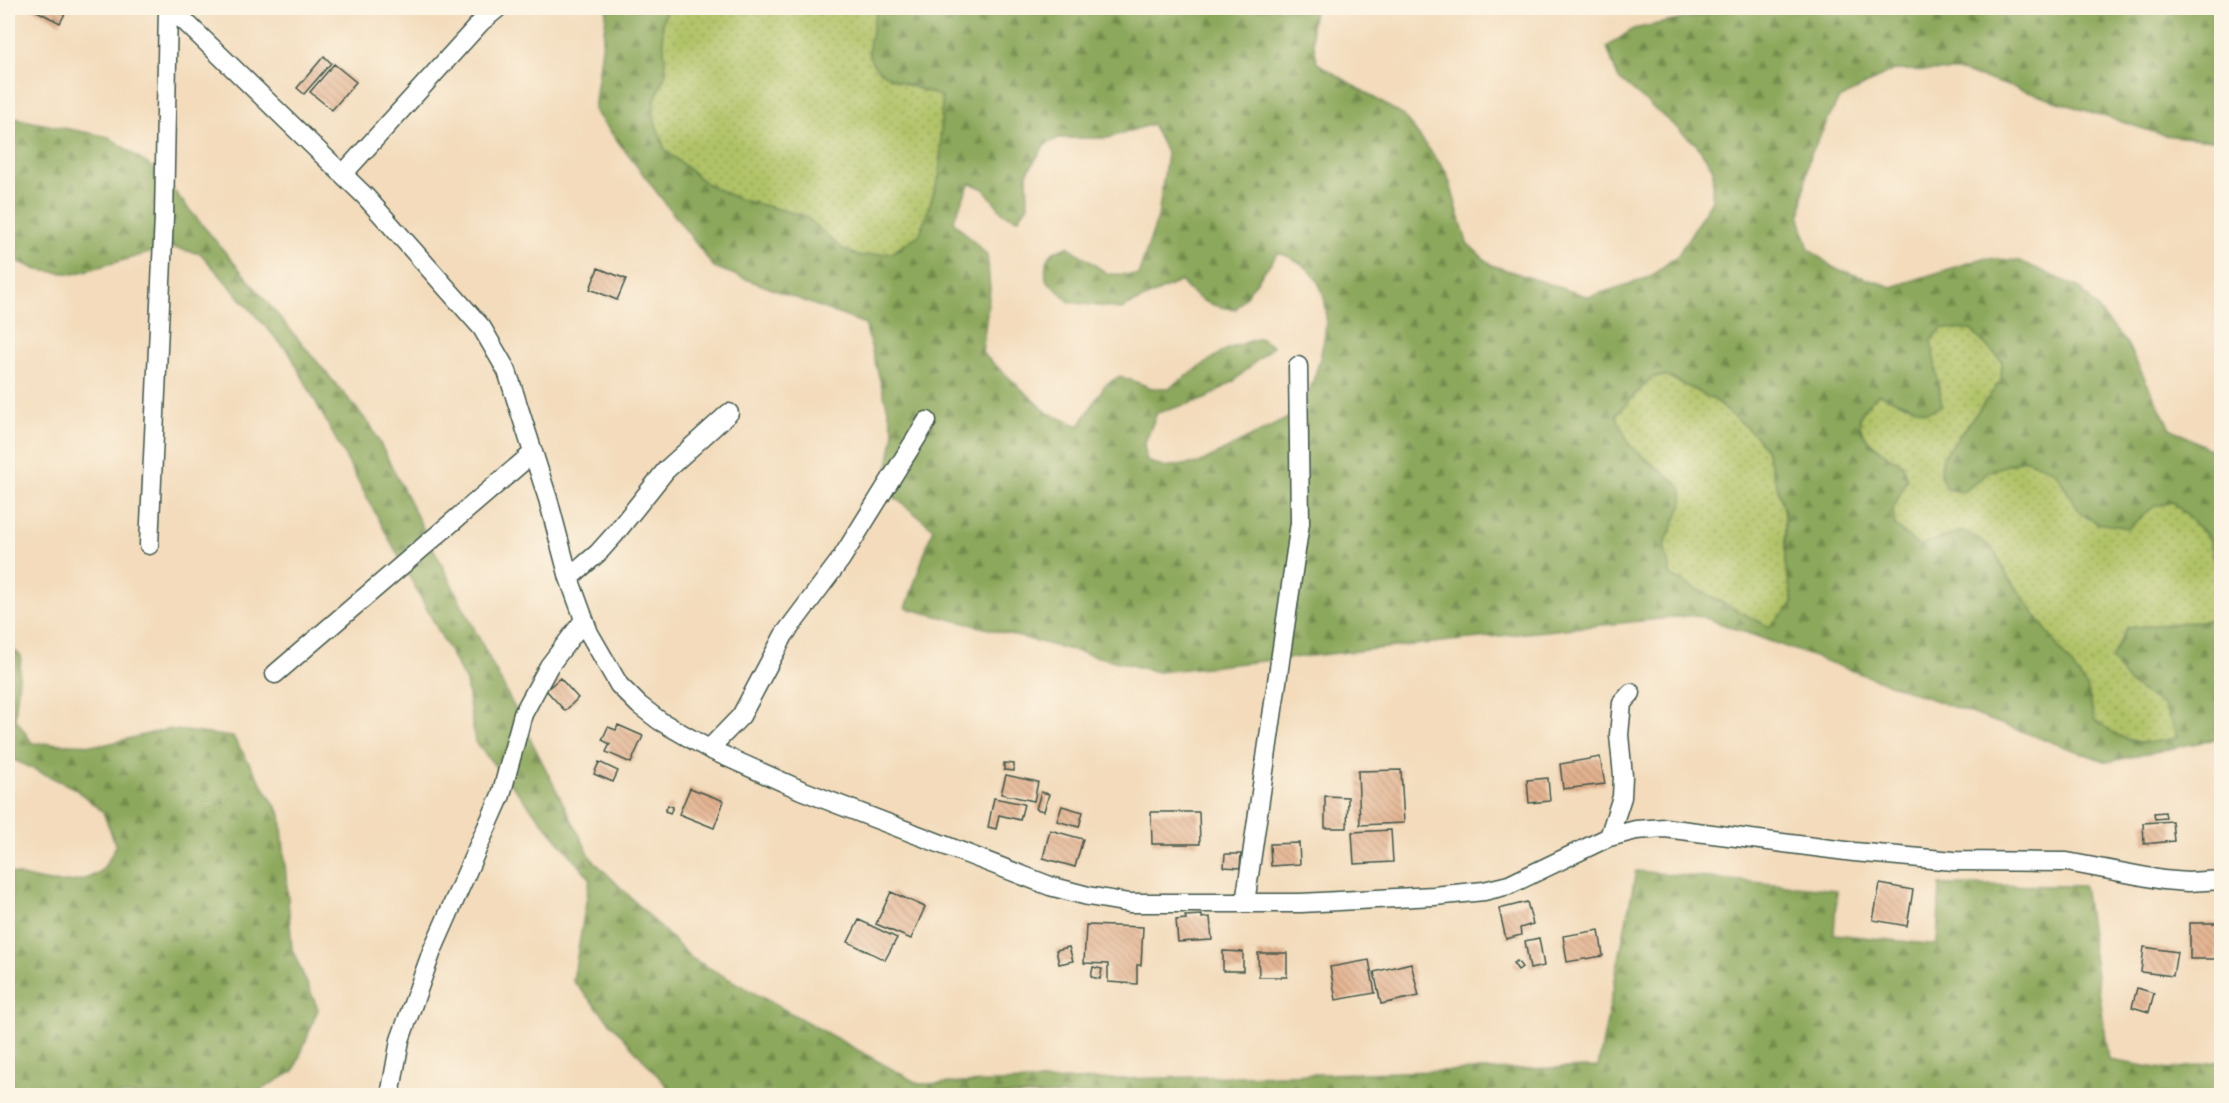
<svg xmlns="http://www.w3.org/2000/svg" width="2229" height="1103" viewBox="0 0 2229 1103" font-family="Dekko,sans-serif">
  <defs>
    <pattern id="grass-dots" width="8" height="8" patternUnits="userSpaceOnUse" patternTransform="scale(1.5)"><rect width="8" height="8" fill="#b0c266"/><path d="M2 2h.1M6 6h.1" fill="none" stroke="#8f9f55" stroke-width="1.8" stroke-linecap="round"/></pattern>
    <pattern id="forest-firs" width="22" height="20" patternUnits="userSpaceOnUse" patternTransform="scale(1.5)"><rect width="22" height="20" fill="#8ca85b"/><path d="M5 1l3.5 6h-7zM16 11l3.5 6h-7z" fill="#728a4c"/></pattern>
    <pattern id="building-back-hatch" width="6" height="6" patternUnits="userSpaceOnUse" patternTransform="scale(1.5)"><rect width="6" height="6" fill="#e4b28f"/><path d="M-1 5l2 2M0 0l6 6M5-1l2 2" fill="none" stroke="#b89276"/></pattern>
  </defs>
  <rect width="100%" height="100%" fill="#fcf5e5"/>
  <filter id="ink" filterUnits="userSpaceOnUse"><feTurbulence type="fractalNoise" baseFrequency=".0167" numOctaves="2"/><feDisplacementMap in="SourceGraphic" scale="12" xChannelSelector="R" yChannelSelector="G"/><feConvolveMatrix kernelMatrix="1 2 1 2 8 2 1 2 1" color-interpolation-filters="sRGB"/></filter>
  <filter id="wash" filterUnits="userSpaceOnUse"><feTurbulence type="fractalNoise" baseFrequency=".008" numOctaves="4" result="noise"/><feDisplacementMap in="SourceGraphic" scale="24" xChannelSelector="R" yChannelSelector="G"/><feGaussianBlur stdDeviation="1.35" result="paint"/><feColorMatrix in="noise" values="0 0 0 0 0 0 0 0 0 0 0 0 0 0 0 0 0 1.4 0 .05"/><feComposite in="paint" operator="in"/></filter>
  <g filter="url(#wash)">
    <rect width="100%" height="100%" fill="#f3dbbb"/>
    <path fill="url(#grass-dots)" stroke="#68804d" stroke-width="1.5" d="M715 8H877L869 55 889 77 942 96 940 174 920 234 892 253 860 256 843 250 805 216 738 199 707 184 665 150 654 119V102L666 73 662 24 667 9Z
      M1942 328 1971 330 2002 362 2001 381 1943 457 1964 492 1990 471 2024 459 2055 471 2081 514 2128 528 2155 506 2173 502 2209 538 2222 586 2221 591 2212 620 2127 628 2131 685 2163 705 2179 737 2148 744 2118 737 2094 719 2087 687 2008 577 1992 547 1963 531 1919 546 1895 526 1893 509 1907 479 1902 464C1871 446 1838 426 1879 394L1927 412 1931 340Z
      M1667 376 1714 400 1755 435 1766 450 1785 512V563L1793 604 1769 627 1671 576 1664 546 1683 503 1681 487 1630 446 1616 415 1652 377Z"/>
    <path fill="url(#forest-firs)" stroke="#567248" stroke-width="1.5" fill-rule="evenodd" d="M607 8H715L666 9 662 24 666 73 654 102V119L665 150 707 184 738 199 805 216 844 250 860 256 892 253 920 234 940 174 942 97C922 89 871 78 869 54 868 41 875 20 877 8H1002L1016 12 1025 8H1315L1311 26 1317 63 1404 116 1447 173 1467 243 1491 265 1589 297 1650 277 1678 255 1712 200 1713 169 1696 144 1618 78 1607 47 1633 29 1707 14 1714 8H2221V141L2163 135 1961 71 1893 70 1838 100 1809 158 1800 218 1809 249 1834 268 1892 287 1984 258 2020 261 2080 288 2127 344 2170 428 2221 455V586L2209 538 2173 502 2155 506 2128 528 2097 523 2081 514 2055 471 2024 459 1990 471 1964 492 1946 489 1940 474 1943 457 2001 381 2002 361 1971 330 1942 328 1931 340 1942 406 1927 412 1879 394C1837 426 1871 446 1902 464L1907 479 1893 509 1895 526 1919 546 1964 531 1992 547 2008 577 2087 687 2094 719C2125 742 2139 749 2178 737L2163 705 2131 685 2111 659 2127 628 2211 620 2221 591V738L2107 762 1697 615 1158 672 906 608 933 528 884 489 894 432 865 324 714 267 594 110ZM1152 124 1167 154 1158 217 1138 275 1108 274 1068 246C1046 253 1044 258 1046 280L1070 302 1121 309 1181 281C1195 300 1214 308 1236 309L1278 253C1354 275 1322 359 1302 411L1199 463 1163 467 1147 461 1144 445 1157 413 1205 399 1234 381 1273 346 1259 338 1225 350 1169 388H1152L1120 376 1105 385 1079 426 1048 413 982 353 990 289 987 255 953 221 970 183 984 189 1003 213 1018 219 1028 205 1027 173 1044 146 1058 138H1108ZM1667 376 1714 400 1755 435 1766 450 1785 512V563L1793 604 1769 627 1671 576 1664 546 1683 503 1681 487 1630 446 1616 415 1652 377Z
      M8 117 109 137 157 171 371 426 591 858 691 958 919 1084 1598 1067 1636 871 1837 890 1834 934 1937 945 1940 885 2084 886 2109 1060 2169 1070 2221 1061V1095H675L573 981 590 878 475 742 466 682 290 354 201 254 170 247 74 274 38 270 8 257Z
      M8 644 21 656 15 718 32 743 103 745 168 729 233 737 281 815 292 949 318 1009 294 1071 252 1095H8V872C37 881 70 890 98 873 106 868 111 854 116 846L103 812 74 788 8 757Z"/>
    <g id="blocks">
      <path fill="url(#building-back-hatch)" d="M31 8H68L60 23Z
        M324 56 331 63 304 94 297 88Z
        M334 64 356 82 332 110 310 92Z
        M598 268 626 279 617 300 590 289Z
        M560 678 578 698 565 711 546 690Z
        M618 725 643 736 631 763 606 752 610 744 602 740 608 727 616 730Z
        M1600 757 1605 784 1563 789 1560 764Z
        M599 762 618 771 613 782 594 774Z
        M1004 763 1014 764V771L1004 770Z
        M1401 770 1404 823 1360 825 1358 771Z
        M1006 775 1038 782 1034 801 1001 794Z
        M1548 778 1550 801 1529 803 1527 780Z
        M690 788 724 801 714 828 679 814Z
        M1041 792 1049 794 1044 811 1036 809Z
        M1325 796 1348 797 1347 828H1325Z
        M994 798 1024 804 1020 820 999 815 996 829 988 827Z
        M668 805 673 807 670 813 665 811Z
        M1062 806 1083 812 1079 827 1057 821Z
        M1151 812H1199L1200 844H1152Z
        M2165 812 2166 818 2155 819 2154 813Z
        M2172 821 2174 841 2144 844 2143 823Z
        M1050 830 1083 839 1075 867 1043 858Z
        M1391 830 1393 862 1354 864 1352 832Z
        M1299 843 1300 864 1271 866 1270 844Z
        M1225 854H1241L1240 868 1224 867Z
        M1880 884 1913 890 1907 926 1873 920Z
        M891 892 925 907 911 939 876 924Z
        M1527 902 1533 924 1520 928 1521 935 1506 939 1499 909Z
        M1202 915V918L1210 917 1212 940 1178 942 1176 920 1186 919 1185 916Z
        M859 920 897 938 885 960 848 942Z
        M2190 923H2217V959H2190Z
        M1086 925 1143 927 1141 965H1137V984L1108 982V964L1084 963Z
        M1599 930 1603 956 1567 962 1563 936Z
        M1539 938 1544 966 1530 969 1525 941Z
        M1069 947 1073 961 1059 964 1056 950Z
        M2144 947 2177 952 2173 976 2141 972Z
        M1223 951 1243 952V971H1223Z
        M1258 953H1287V977H1259Z
        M1369 960 1375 993 1336 1000 1330 967Z
        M1517 961 1522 967 1518 970 1513 963Z
        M1411 963 1419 996 1381 1004 1374 972Z
        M1093 967 1102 969 1100 979 1091 977Z
        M2137 988 2154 993 2149 1012 2132 1007Z"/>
    </g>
  </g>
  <g filter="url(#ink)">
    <use href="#blocks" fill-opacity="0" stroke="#3f5548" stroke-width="1.5"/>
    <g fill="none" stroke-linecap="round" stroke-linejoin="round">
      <g stroke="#3f5548" stroke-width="21">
        <path id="minor" d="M171 8 365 196 482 328 507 371 548 499 569 578 589 633 619 685 639 705 660 721 709 749 801 790 1050 886 1088 896 1129 903H1301L1434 896 1484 891 1509 885 1609 837 1636 830 1665 828 1854 852 1954 861 2067 862 2163 880 2188 882 2222 880
          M343 174 481 22 498 8
          M149 545 164 217 168 8
          M569 578 598 553 615 534 666 470 729 413
          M275 674 533 453
          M709 749 741 716 784 635 841 559 927 421
          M1609 837 1622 797 1623 776 1619 735 1622 703 1631 693
          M1245 903 1300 523 1298 366
          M390 1096 400 1040 432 951 501 795 523 714 549 666 584 620"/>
      </g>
      <use href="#minor" stroke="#fff" stroke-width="18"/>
    </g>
  </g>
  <rect width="2229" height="1103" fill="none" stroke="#fcf5e5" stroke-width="30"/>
</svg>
